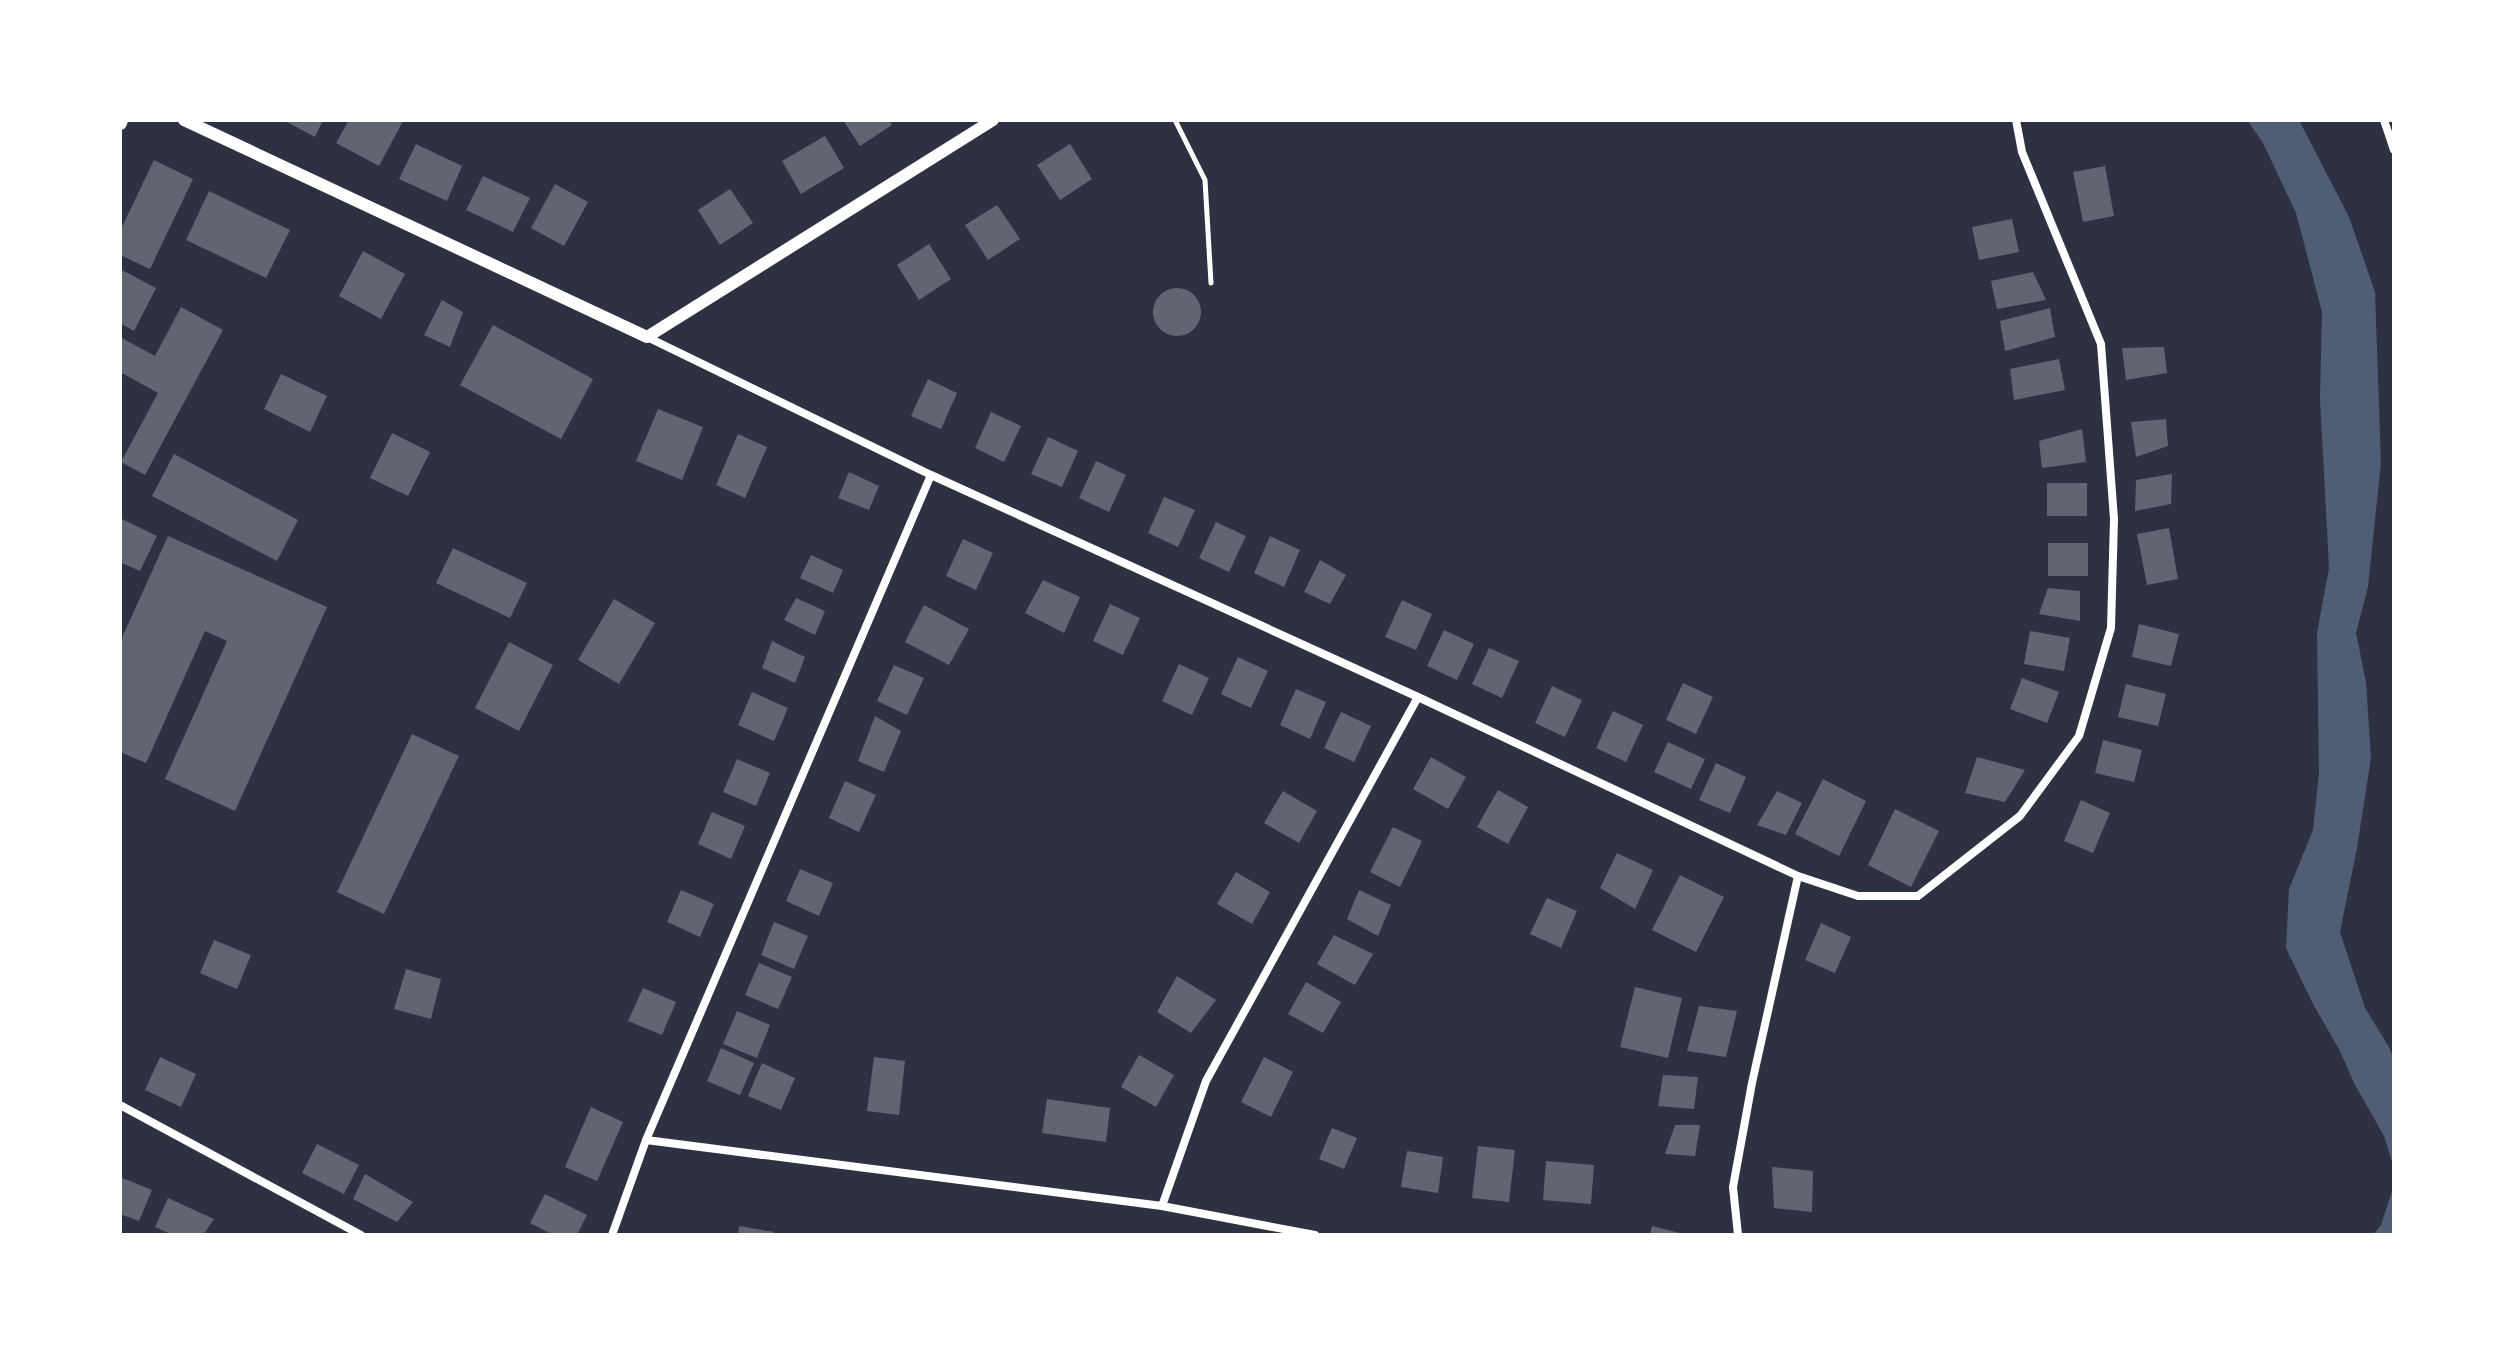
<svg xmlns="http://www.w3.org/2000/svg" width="2514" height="1355" viewBox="0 0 2514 1355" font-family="'Work Sans',sans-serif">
  <rect width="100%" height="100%" fill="#2d3142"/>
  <path fill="#4f5d75" d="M2247 120H2299L2349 217 2375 292 2381 463 2368 587 2356 633 2366 682 2371 758 2357 848 2340 932 2365 1008 2389 1047 2394 1059V1168L2384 1136 2354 1083 2340 1051 2313 1004 2286 948 2289 889 2313 830 2319 773 2317 633 2329 568 2320 399 2322 312 2296 213 2263 143Z
    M2394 1185V1235H2373L2381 1225Z"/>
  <path fill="#626471" d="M283 120H323L315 137Z
    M349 120 403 121 379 166 336 143Z
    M843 120H889L892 125 860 146Z
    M825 136 844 168 801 194 782 161Z
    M416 144 462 166 447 201 399 179Z
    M1070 144 1092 179 1060 200 1037 165Z
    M154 160 193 179 150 269 120 255V231Z
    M2105 166 2114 216 2083 222 2073 172Z
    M483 176 530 198 513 232 466 210Z
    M555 184 588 202 564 246 531 228Z
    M730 189 753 223 720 245 698 210Z
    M209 191 290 230 266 278 186 240Z
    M997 205 1020 239 988 260 965 225Z
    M2012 219 2019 252 1979 260 1972 227Z
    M929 244 951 279 919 300 897 265Z
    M363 251 405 274 381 319 339 296Z
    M120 269 156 288 134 331 120 323Z
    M2033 272 2046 300 1997 309 1991 281Z
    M1153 312a24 24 0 1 1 48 0a24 24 0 1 1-48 0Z
    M442 300 463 312 450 347 424 335Z
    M181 307 223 330 145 475 121 462 158 393 120 372V337L155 356Z
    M2050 308 2055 337 2005 351 2000 321Z
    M493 325 593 379 561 439 460 385Z
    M2164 347 2167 373 2126 380 2122 348Z
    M2059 359 2065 390 2014 400 2010 369Z
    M281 374 327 396 310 432 264 409Z
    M928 379 957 393 941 429 911 416Z
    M658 409 703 427 682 480 636 461Z
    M991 412 1021 426 1004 462 975 448Z
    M2166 419 2168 446 2136 457 2131 422Z
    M2082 429 2086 462 2042 468 2039 441Z
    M392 433 430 452 408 496 370 478Z
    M738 434 767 447 745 498 716 485Z
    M1048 437 1078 451 1062 487 1031 474Z
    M174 454 298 520 277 561 152 496Z
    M1096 461 1126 475 1109 512 1079 498Z
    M849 472 879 486 869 510 838 498Z
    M2172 474 2171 504 2135 511 2136 480Z
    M2047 483H2087V516H2047Z
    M1164 497 1195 510 1178 547 1148 533Z
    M120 518 157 536 140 571 120 562Z
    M1216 522 1246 536 1229 572 1199 558Z
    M2169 528 2178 579 2147 585 2137 534Z
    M168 536 327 607 235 811 165 779 227 641 205 631 146 763 120 752V642Z
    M1270 536 1300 550 1284 587 1254 573Z
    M963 539 993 553 976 590 946 576Z
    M2048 543H2088V576H2048Z
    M453 548 527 583 510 618 436 583Z
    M811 555 843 570 833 593 800 578Z
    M1320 560 1346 575 1330 604 1304 592Z
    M1043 580 1080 597 1064 633 1025 613Z
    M2048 588 2080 591V621L2039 614Z
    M796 598 825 611 815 635 784 620Z
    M614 599 655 623 619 684 578 660Z
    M1402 600 1432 614 1416 650 1385 637Z
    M1110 604 1140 618 1123 655 1093 641Z
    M924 605 969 629 949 665 905 642Z
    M2139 624 2179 634 2171 666 2132 657Z
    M1444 630 1474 644 1457 680 1427 666Z
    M2030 631 2070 638 2064 671 2024 664Z
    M772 641 805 657 795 683 762 668Z
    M509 642 553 665 519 731 475 708Z
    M1489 648 1519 661 1502 698 1472 684Z
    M1238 657 1268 671 1251 708 1221 694Z
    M1179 664 1209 678 1192 715 1162 701Z
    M894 665 924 678 907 715 877 701Z
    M2022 678 2059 692 2047 723 2010 709Z
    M1683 683 1713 697 1696 734 1666 720Z
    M2126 684 2166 694 2158 726 2118 717Z
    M1552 686 1582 700 1565 737 1535 723Z
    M1296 689 1326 702 1310 739 1280 725Z
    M752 692 788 708 774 741 738 725Z
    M1613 711 1643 725 1626 762 1596 748Z
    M1341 712 1371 726 1354 762 1324 748Z
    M875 716 901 731 884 772 858 761Z
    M412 734 459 756 384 914 337 892Z
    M2103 740 2142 750 2134 782 2095 773Z
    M1668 742 1705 759 1691 789 1654 772Z
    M1431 757 1466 777 1448 809 1413 789Z
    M1977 757 2025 770 2005 802 1965 793Z
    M737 759 770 773 756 806 723 792Z
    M1716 763 1746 777 1730 813 1699 800Z
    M1823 779 1866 801 1839 856 1795 834Z
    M845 781 876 795 859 832 829 818Z
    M1498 790 1528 807 1508 844 1477 827Z
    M1283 791 1317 811 1299 843 1264 823Z
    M1777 791 1802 803 1786 835 1757 825Z
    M2081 800 2110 813 2093 853 2064 841Z
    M1895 809 1939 831 1911 887 1868 865Z
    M712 812 745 826 731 859 698 844Z
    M1393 827 1422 841 1400 887 1370 872Z
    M1617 853 1653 870 1635 909 1600 888Z
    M800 869 833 883 819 916 786 901Z
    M1236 872 1270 892 1252 924 1217 904Z
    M1680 875 1724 897 1696 952 1652 930Z
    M681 890 714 904 700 937 667 922Z
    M1359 890 1391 905 1378 936 1347 919Z
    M1547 898 1577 911 1561 948 1530 934Z
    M774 922 808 936 794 969 761 955Z
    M1821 923 1851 937 1835 973 1805 960Z
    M1334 935 1373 954 1355 985 1317 964Z
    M214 940 251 955 237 989 200 973Z
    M759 963 792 977 778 1009 745 995Z
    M406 969 441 979 431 1019 394 1009Z
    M1177 976 1216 1000 1191 1033 1157 1012Z
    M1306 982 1341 1002 1323 1033 1288 1014Z
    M1635 987 1682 998 1668 1058 1620 1047Z
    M643 988 676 1002 662 1035 628 1021Z
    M1699 1006 1737 1011 1726 1057 1687 1051Z
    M737 1011 770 1025 757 1058 723 1044Z
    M721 1048 754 1063 740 1095 707 1081Z
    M1139 1055 1174 1075 1156 1107 1121 1087Z
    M160 1057 196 1074 181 1107 145 1090Z
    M874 1057 905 1061 899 1115 867 1111Z
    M1264 1057 1293 1072 1271 1117 1241 1102Z
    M762 1063 795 1078 781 1110 748 1096Z
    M1663 1075 1698 1077 1694 1109 1658 1106Z
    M1047 1099 1110 1108 1106 1142 1042 1133Z
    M591 1107 623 1122 597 1181 565 1167Z
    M1675 1125H1700L1695 1156 1665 1154Z
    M1332 1128 1357 1138 1344 1169 1319 1159Z
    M317 1144 359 1165 344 1194 302 1173Z
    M1478 1146 1515 1150 1509 1202 1472 1198Z
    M1407 1151 1443 1157 1438 1193 1401 1187Z
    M1546 1161 1594 1165 1591 1204 1543 1200Z
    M1772 1167 1813 1171 1812 1212 1774 1208Z
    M365 1174 413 1202 397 1222 353 1199Z
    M120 1177 152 1190 139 1221 120 1214Z
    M545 1194 587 1215 577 1235H553L530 1223Z
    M168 1198 214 1219 203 1235H173L155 1227Z
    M739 1226 774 1232V1235H738Z
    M1652 1226 1684 1234V1235H1650Z"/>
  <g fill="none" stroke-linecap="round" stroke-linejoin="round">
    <path stroke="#fff" stroke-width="5" d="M1175 120 1205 180 1211 283"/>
    <path stroke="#fff" stroke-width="8" d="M2384 120 2394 150
      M647 337 931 475 1418 697 1798 876 1858 896H1918L2020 816 2079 736 2111 628 2114 519 2101 344 2022 152 2016 120
      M120 1105 361 1235
      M646 1140 1162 1206 1315 1235
      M1162 1206 1206 1081 1418 697
      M612 1235 646 1140 931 475
      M1738 1235 1733 1187 1752 1083 1798 876"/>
    <path stroke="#fff" stroke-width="12" d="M184 120 647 337 993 120"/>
    <path stroke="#fff" stroke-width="14" d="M120 123 121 120"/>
  </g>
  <rect width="2514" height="1355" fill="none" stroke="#ffffff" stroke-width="244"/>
</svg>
